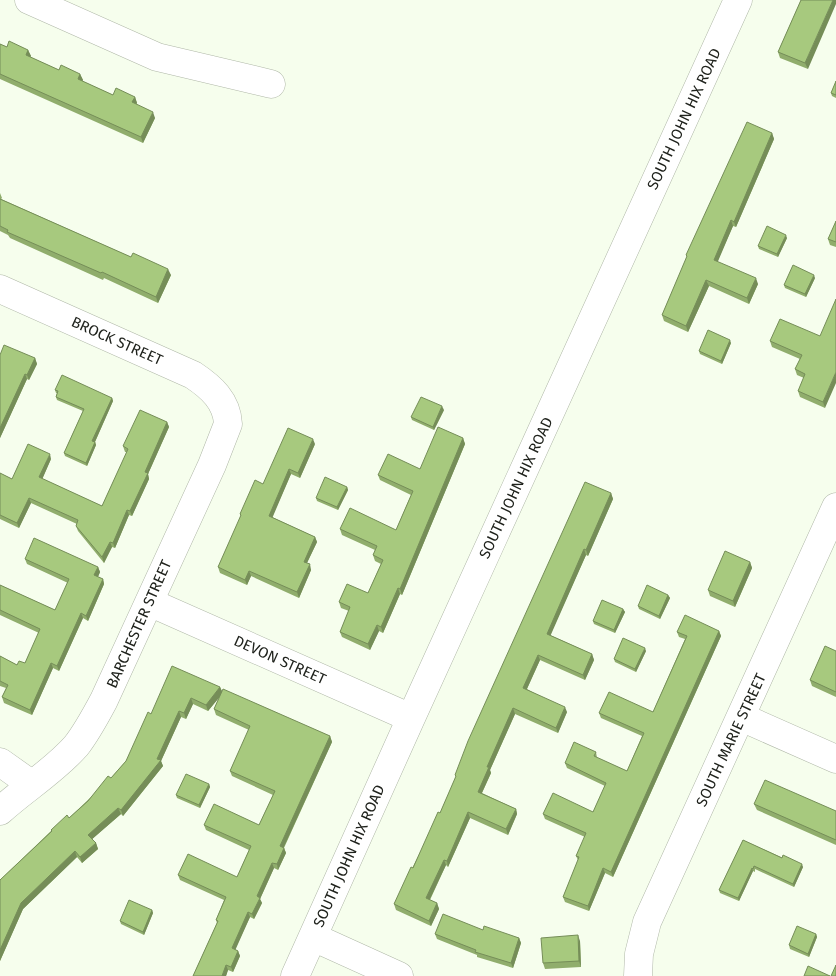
<svg xmlns="http://www.w3.org/2000/svg" width="836" height="976" viewBox="0 0 836 976" font-family="'Fira Sans',sans-serif">
  <rect width="100%" height="100%" fill="#f6feed"/>
  <g fill="none" stroke-linecap="round" stroke-linejoin="round">
    <g stroke="#afb7a7" stroke-width="29">
      <path id="minor" d="M29 0 157 57 271 84
        M0 289 193 375C211 387 227 401 228 424L212 465 104 700C96 715 87 732 76 746 54 771 24 789 0 811
        M149 602 411 718
        M741 717 836 759
        M0 762 31 784
        M313 937 399 976
        M295 976 411 718 738 0
        M638 976 639 954 647 922 836 507"/>
    </g>
    <use href="#minor" stroke="#fff" stroke-width="28"/>
  </g>
  <path fill="#90ad6c" d="M801 0 808 69 780 58 778 52Z
    M0 44 7 47 28 50 31 56 30 57 59 70 80 74 83 80 82 81 113 95 135 97 137 103 136 104 155 118 143 143 0 79Z
    M836 81V98L832 96 831 93Z
    M772 133 774 139 736 227 733 226 717 262 758 284 749 304 709 286 688 332 664 321 662 315 687 257 686 255Z
    M0 193 2 198 1 199 171 275 158 303 104 278 103 280 10 238 8 235 0 231Z
    M836 221V247L830 245 828 239Z
    M787 238 778 257 759 249 758 246Z
    M815 278 806 297 785 288 784 285Z
    M820 336 825 408 800 397 798 391 804 378 797 375 795 369 800 359 772 347 770 341Z
    M731 343 722 364 700 354 699 351Z
    M0 355 35 358 37 364 29 380 27 379 0 438Z
    M55 390 112 398 113 401 95 442 96 445 87 466 65 456 64 453 83 411 57 400 56 397 57 393H56Z
    M444 410 434 430 412 420 411 417Z
    M167 422 169 427 148 474 149 479 132 516 129 515 115 548 112 547 104 563 78 531 76 526 77 524 31 503 19 528 0 519V473L12 479 51 459 42 479 102 506 127 452H125L123 446Z
    M463 438 465 444 402 595 400 594 383 633 379 631 370 650 342 637 340 632 349 611 341 608 339 602 368 593 381 564 375 561 373 555 375 550 342 535 340 529 396 530 411 495 380 480 378 475 420 469Z
    M315 444 300 478 291 474 272 517 315 537 317 542 307 563 311 570 299 598 251 576 247 585 220 573 218 567 241 517 240 514 263 484Z
    M347 487 348 490 338 510 317 501 316 498Z
    M611 493 613 499 588 556 586 555 550 635 592 654 594 660 585 680 540 660 527 689 567 712 558 733 515 714 490 770 491 773 482 793 516 809 517 814 508 835 470 818 448 867 446 865 430 900 437 903 439 909 431 926 396 910 394 904 440 813 456 777 455 775Z
    M25 559 98 567 100 572 98 577 103 579 104 584 88 621 83 618 59 671 53 668 32 715 4 703 2 697 6 688 0 686V656L17 665 25 663 39 633 0 615V585L55 610 68 583 27 564Z
    M750 562 752 568 735 607 710 596 708 590Z
    M668 595 670 598 660 619 639 609 638 606Z
    M623 609 625 612 615 633 594 624 593 621Z
    M719 631 721 636 613 877 605 873 589 911 565 902 563 897 578 860 576 856 585 837 545 819 543 814 593 812 605 786 567 768 565 763 596 752 597 758 627 771 642 736 601 718 599 713 653 712 685 639 679 637 677 632Z
    M646 651 636 672 615 662 614 659Z
    M836 651V697L812 686 810 680Z
    M220 687 222 692 330 736 332 742 284 848 286 853 278 870 274 868 260 899 262 903 254 919 250 917 235 949 238 951 240 956 233 972 228 970 226 976H193L217 923 216 920 224 900 180 880 178 875 237 877 249 850 206 830 204 825H259L273 795 232 776 230 771 249 730 216 715 214 709 220 696 208 711 193 704 186 719 181 717 161 761 163 766 123 816 121 814 92 839 96 843 98 849 82 863 77 857 23 909 0 961V880L51 831V830L69 818 111 778 126 761 151 714Z
    M209 784 210 787 200 808 177 798 176 795Z
    M754 804 836 811V845L757 810Z
    M743 840 803 867 794 887 755 869V872L753 871 739 901 720 893 719 890Z
    M152 910 153 913 144 935 121 924 120 921Z
    M483 930 519 938 521 943 513 968 477 957V955L437 939 435 934Z
    M816 934 817 937 809 957 790 949 789 945Z
    M580 941 581 967 545 969 543 963Z"/>
  <path fill="#758d58" d="M833 0H836V4L808 69 805 63Z
    M28 50 31 56 28 61 26 55Z
    M80 74 83 80 80 85 78 79Z
    M135 97 137 103 134 108 132 102Z
    M153 112 155 118 143 143 141 137Z
    M772 133 774 139 736 227 734 222Z
    M731 220 733 226 716 266 714 260Z
    M786 235 787 238 778 257 777 254Z
    M168 269 171 275 158 303 156 297Z
    M814 275 815 278 806 297 805 294Z
    M756 278 758 284 749 304 747 298Z
    M706 280 709 286 688 332 686 326Z
    M730 340 731 343 722 364 721 361Z
    M35 358 37 364 29 380 27 375Z
    M836 372V383L825 408 823 402Z
    M25 374 27 379 0 438V428Z
    M112 398 113 401 94 444 92 441Z
    M442 406 444 410 434 430 433 427Z
    M167 422 169 427 148 474 149 479 132 516 130 511 145 472Z
    M463 438 465 444 402 595 400 589Z
    M313 439 315 444 300 478 298 473Z
    M95 442 96 445 87 466 86 463Z
    M50 454 51 459 41 482 39 477Z
    M289 469 291 474 271 521 269 516Z
    M347 487 348 490 338 510 337 507Z
    M611 493 613 499 588 556 586 550Z
    M29 498 31 503 19 528 17 523Z
    M127 510 129 515 115 548 113 543Z
    M315 537 317 542 305 567 304 562Z
    M110 542 112 547 104 563 102 557Z
    M584 549 586 555 549 639 547 634Z
    M750 562 752 568 735 607 733 601Z
    M310 564 311 570 299 598 297 592Z
    M98 567 100 572 96 581 94 575Z
    M249 571 251 576 247 585 245 580Z
    M103 579 104 584 88 621 86 616Z
    M398 588 400 594 383 633 381 627Z
    M668 595 670 598 660 619 659 616Z
    M623 609 625 612 615 633 614 630Z
    M81 613 83 618 59 671 57 666Z
    M377 625 379 631 370 650 368 644Z
    M719 631 721 636 613 877 611 872Z
    M645 648 646 651 636 672 635 669Z
    M592 654 594 660 585 680 583 675Z
    M538 655 540 660 525 693 523 688Z
    M51 663 53 668 32 715 30 710Z
    M220 687 223 693 208 711 206 705Z
    M191 698 193 704 186 719 184 713Z
    M565 707 567 712 558 733 556 728Z
    M513 708 515 714 490 770 491 773 480 797 478 792 487 767Z
    M179 711 181 717 161 761 163 766 123 816 121 810 157 759Z
    M330 736 332 742 282 851 280 846Z
    M209 784 210 787 200 808 199 805Z
    M118 808 121 814 90 841 88 835Z
    M516 809 517 814 508 835 506 829Z
    M468 812 470 818 448 867 447 861Z
    M96 843 98 849 82 863 80 857Z
    M284 848 286 853 278 870 277 864Z
    M75 851 77 857 23 909 0 961V950L21 903Z
    M444 860 446 865 428 903 426 898Z
    M272 863 274 868 260 899 262 903 254 919 252 914 257 896Z
    M802 864 803 867 794 887 793 884Z
    M603 868 605 873 589 911 588 906Z
    M752 868 753 871 739 901 738 898Z
    M437 903 439 909 431 926 429 921Z
    M152 910 153 913 144 935 143 932Z
    M248 912 250 917 234 953 232 948Z
    M816 934 817 937 809 957 808 954Z
    M578 935 580 941 581 967 579 961Z
    M519 938 521 943 513 968 511 963Z
    M238 951 240 956 233 972 231 967Z
    M226 965 228 970 226 976H222Z"/>
  <path fill="#a7c97e" stroke="#758d58" d="M801 0H833L805 63 778 52Z
    M9 41 28 50 26 55 59 70 61 65 80 74 78 79 113 95 116 88 135 97 132 102 153 112 141 137 0 74V44L7 47Z
    M836 81V95L831 93Z
    M747 122 772 133 734 222 731 220 714 260 756 278 747 298 706 280 686 326 662 315 687 256 686 255Z
    M0 199 131 257 133 253 168 269 156 297 102 272 101 273 7 232 8 230 0 226Z
    M836 221V242L828 239Z
    M767 226 786 235 777 254 758 246Z
    M793 265 814 275 805 294 784 285Z
    M836 299V372L823 402 798 391 805 374 795 369 802 355 770 341 780 319 820 336Z
    M708 330 730 340 721 361 699 351Z
    M4 345 35 358 27 375 25 374 0 428V355Z
    M62 375 112 398 92 441 95 442 86 463 64 453 84 409 56 397 58 391 55 390Z
    M421 397 442 406 433 427 411 417Z
    M140 410 167 422 145 472 148 473 130 511 127 510 113 543 110 542 102 557 76 526 78 520 29 498 17 523 0 515V473L12 479 28 444 50 454 39 477 102 506 128 449 123 446Z
    M438 427 463 438 400 589 398 588 381 627 377 625 368 644 340 632 350 607 339 602 347 584 368 593 383 560 373 555 377 546 340 529 350 508 396 530 413 491 378 475 388 454 420 469Z
    M288 428 313 439 298 473 289 469 269 516 315 537 304 562 310 564 297 592 249 571 245 580 218 567 241 515 240 514 255 480 263 484Z
    M325 477 347 487 337 507 316 498Z
    M585 482 611 493 586 550 584 549 547 634 592 654 583 675 538 655 523 688 565 707 556 728 513 708 487 767H489L478 792 516 809 506 829 468 812 447 861 444 860 426 898 437 903 429 921 394 904 411 867 413 868 438 812 440 813 456 776 455 775 468 741Z
    M34 538 98 567 94 575 103 579 86 616 81 613 57 666 51 663 30 710 2 697 8 685 0 681V656L17 665 19 661 25 663 40 629 0 610V585L55 610 69 579 25 559Z
    M725 551 750 562 733 601 708 590Z
    M647 585 668 595 659 616 638 606Z
    M602 600 623 609 614 630 593 621Z
    M685 615 719 631 611 872 603 868 588 906 563 897 579 857 576 856 586 833 543 814 553 793 593 812 606 783 565 763 574 742 596 752 594 756 627 771 644 733 599 713 609 692 653 712 687 636 677 632Z
    M623 638 645 648 635 669 614 659Z
    M825 646 836 651V692L810 680Z
    M172 666 220 687 206 705 191 698 184 713 179 711 157 759 161 760 121 810 118 808 88 835 96 843 80 857 75 851 21 903 0 950V880L52 831 51 830 67 815 69 818 88 801 108 776 111 778 126 761 148 712 151 714Z
    M223 689 330 736 280 846 284 848 277 864 272 863 257 896 260 898 252 914 248 912 232 948 238 951 231 967 226 965 222 976H193L218 921 216 920 226 897 178 875 188 854 237 877 251 846 204 825 214 804 259 825 275 791 230 771 250 726 214 709Z
    M186 774 209 784 199 805 176 795Z
    M765 780 836 811V840L754 804Z
    M743 840 782 858 783 855 802 864 793 884 754 866 753 869 752 868 738 898 719 890Z
    M129 900 152 910 143 932 120 921Z
    M443 914 483 930 484 926 519 938 511 963 475 952 476 950 435 934Z
    M797 926 816 934 808 954 789 945Z
    M578 935 579 961 543 963 541 938Z
    M836 965V976H831Z
    M808 966 830 976H804Z"/>
  <g text-anchor="middle" dominant-baseline="central" stroke-width="4" stroke-linejoin="round" paint-order="stroke">
    <g font-size="15" fill="#20231d" stroke="#fff">
      <text transform="translate(684 119) rotate(-65)">SOUTH JOHN HIX ROAD</text>
      <text transform="translate(117 341) rotate(24)">BROCK STREET</text>
      <text transform="translate(516 488) rotate(-65)">SOUTH JOHN HIX ROAD</text>
      <text transform="translate(139 624) rotate(-66)">BARCHESTER STREET</text>
      <text transform="translate(280 660) rotate(24)">DEVON STREET</text>
      <text transform="translate(731 740) rotate(-65)">SOUTH MARIE STREET</text>
      <text transform="translate(349 856) rotate(-66)">SOUTH JOHN HIX ROAD</text>
    </g>
  </g>
</svg>
